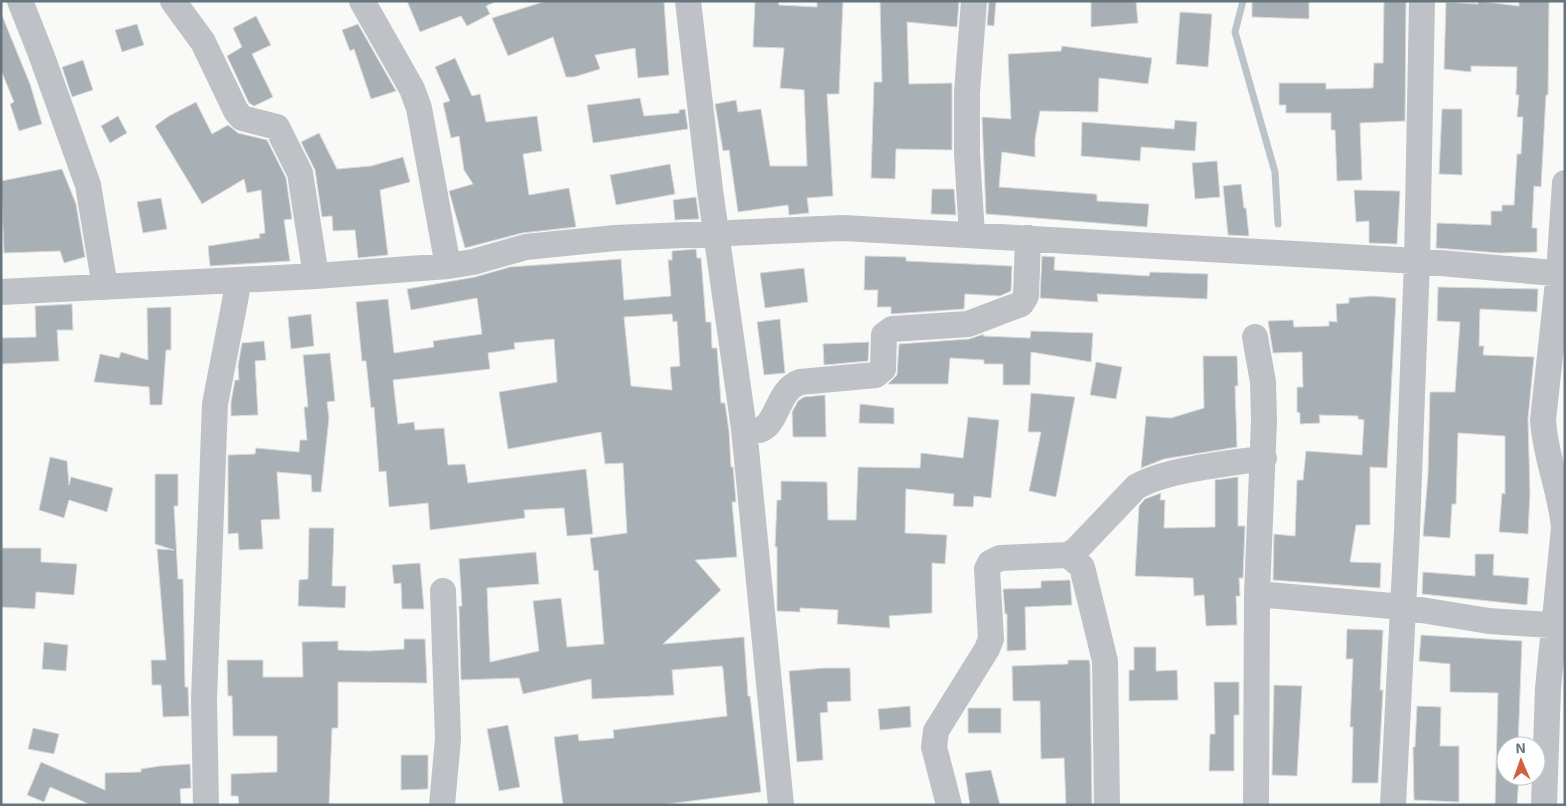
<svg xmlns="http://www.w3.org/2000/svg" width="1566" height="806" viewBox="0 0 1566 806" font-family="'Exo 2',sans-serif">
  <rect width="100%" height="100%" fill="#f9f9f7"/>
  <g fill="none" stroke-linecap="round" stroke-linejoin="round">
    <path stroke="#bac4c8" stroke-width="7" d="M1243 1 1235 32 1275 172 1278 224"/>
  </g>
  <path fill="#a9b0b5" stroke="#dbdbd9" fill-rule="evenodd" d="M407 1H495V2L486 6 490 14 467 26 461 16 420 32Z
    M546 1H664L669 75 638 78 635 48 595 55 600 69 574 77H566L553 37 508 56 492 18Z
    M755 1H778L779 5 817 7V1H843L839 94H827L833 196 807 198 809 213 789 215 788 205 738 212 729 150 723 151 715 104 736 100 738 112 761 109 770 166H807L804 90 780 88 784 48 753 47Z
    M880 1H959L957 27 907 22 909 84 952 83V150L896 149 895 179 871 178 874 82H882Z
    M989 1H996L994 26 987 25Z
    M1091 1H1136L1138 23 1091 27Z
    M1252 1H1309V19L1252 17Z
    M1384 1H1406L1405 121 1360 123 1362 180 1337 181 1335 130H1331V113H1286V105H1279V83H1326V89L1373 88 1374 63H1383Z
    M1478 1 1519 6V1H1549L1548 95H1546L1541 187 1534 186 1532 228H1537V252L1500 253 1436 248 1437 223 1491 225V211H1502V205H1514L1517 154H1521L1523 117H1517L1519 95H1516L1517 67 1471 66V72L1444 69 1446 2 1478 4Z
    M1180 12 1212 14 1208 67 1176 64Z
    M1 13 30 84 42 124 19 131 10 104 14 102 1 70Z
    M256 16 271 45 252 54 273 97 254 106 249 103 227 56 242 47 233 28Z
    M137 24 144 45 122 52 115 30Z
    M358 24 396 91 371 99 354 49 350 51 342 30Z
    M1062 46 1152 58 1148 84 1099 78 1098 112 1040 111 1035 139V157L1002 152 999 187 1095 194 1097 195V201L1149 204 1147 227 986 214 982 117 1011 119 1008 54 1061 51Z
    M455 58 472 96 480 94 486 122 537 116 542 151 523 154 529 195 569 188 576 227 522 233 465 248 449 191 473 184 464 170 459 136 451 138 443 103 450 101 435 67Z
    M83 60 93 90 72 97 62 67Z
    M640 98 644 116 679 113V110L685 109 688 129 593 143 587 105Z
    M196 102 212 134 228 125 238 133 267 140 286 178 292 219 284 220 290 261 210 266 208 246 260 238 259 234 265 233 261 190 247 193 244 179 202 204 155 126 169 116Z
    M1442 109H1462V175L1439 174Z
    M118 116 127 133 110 143 101 126Z
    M1175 120 1197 122 1195 151 1141 147 1140 161 1081 156 1082 122 1174 129Z
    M319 133 337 169 371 166 403 157 410 182 380 190 388 255 358 258 355 230 333 231 332 216 322 217 315 170 301 142Z
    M1217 161 1220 197 1195 199 1192 163Z
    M670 164 675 194 616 205 610 175Z
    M62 169 76 204 85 257 64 263 60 251 4 253 1 181Z
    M1241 184 1244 208H1246L1249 236 1228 235 1223 186Z
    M932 189H954L956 215 931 214Z
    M1354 190 1400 191 1397 244 1369 243V221L1356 222Z
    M696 197 699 219 675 220 673 200Z
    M161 198 167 229 143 233 137 202Z
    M696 249 697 258H701L706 322H711L712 348H717L721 403H725L729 431 731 467H733L736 502H732L737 557 695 560 721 590 663 644 744 637 748 696H750L761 792 660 805H563L554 737 578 734 579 741 614 738 613 730 727 716 723 669 722 666 672 670 674 695 592 699 591 679 523 694 519 678 461 680 459 606H462L459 559 536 552 539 584 487 588 490 662 539 651 533 601 561 598 567 647 604 644 598 570 594 571 590 538 627 533 623 463 605 464 601 432 508 449 499 392 557 382 554 339 514 343 515 349 488 353 490 369 393 380 398 424 414 422 415 430 444 428 448 465 465 464 468 483 586 469 593 534 567 536 564 508 524 510 525 518 430 530 428 503 389 507 386 471 379 472 374 407 371 408 366 361H362L356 302 388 299 394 353 434 347 433 341 482 334 477 298 411 310 407 289 475 277 510 267 621 259 624 300 671 296 668 260H672V251ZM672 314 673 322 677 321 680 366 670 367 672 390 631 386 624 317Z
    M865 256 906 257V261L1012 266 1011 291 1000 296 965 294 964 309 891 314V307H877L878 290H864Z
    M1042 256 1055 257 1054 270 1149 276 1150 272 1208 274 1207 299 1097 294 1098 302 1040 298Z
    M804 268 808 302 765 308 760 273Z
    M1438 287 1538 289 1537 312 1480 309 1479 346H1484L1483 355 1534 357 1528 419 1530 493 1528 534 1499 532 1502 493 1505 494V436L1458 433 1456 504H1452L1450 538 1423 536 1428 474 1430 392H1455L1460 322 1437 321Z
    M1373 296 1396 298 1387 468 1370 467V525H1356L1350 562 1381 563 1380 588 1273 580 1274 534 1295 536 1297 480H1303L1306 451 1362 455 1364 420 1358 419V416L1319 415 1320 423 1300 424V413L1297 412V387H1303L1302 352 1273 353 1268 321 1293 320 1294 327 1329 326V321L1337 322 1336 304 1349 303V298Z
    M72 304 73 330H57L59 361 1 364V338L36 337 35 306Z
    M171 307V350H166L162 405H150L149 387 94 382 100 354 119 358 121 352 148 360 147 308Z
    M311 314 314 346 291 349 288 317Z
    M780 319 785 373 764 375 757 322Z
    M1031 331 1093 333 1091 362 1031 352 1030 385H1003V364H984V360L950 358 948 384H888L897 375 899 344 969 339 984 334 983 336 1030 338Z
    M264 341 266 360 255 361 258 415 231 416V402L235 380H239L238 366 242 343Z
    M869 342 868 361 824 365 823 344Z
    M330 353 335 401 327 402 329 418 321 492H312L311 475 277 472 280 519 261 520 263 549 239 550 238 533 228 534V455L255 454 256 448 299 452 300 440H307L304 407H308L303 355Z
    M1203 356H1237L1238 386H1235L1237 447 1164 459 1141 468 1146 416 1171 418 1204 408Z
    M1096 362 1122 367 1116 399 1090 395Z
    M1031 393 1075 397 1056 497 1029 491 1041 432H1028Z
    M825 395 826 437H793L792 412 798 401 804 397Z
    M860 404 894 408V424L859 423Z
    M968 417 999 420 991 498 974 496 973 507 953 506 954 494 906 489 905 533 947 535 945 564 932 563V613L889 616 890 628 837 624 838 610 800 608V612L777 611V547H775L777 500H781V481L827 482 828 520H856L858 467 920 468 921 453 963 458Z
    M50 457 67 461 69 485 71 477 113 488 107 512 69 500 64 518 39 510Z
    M155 474H178V506H174L178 579H183L185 687H188L189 716 163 717 161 685H152L151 660H166L157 549 174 550 155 544Z
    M1238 477V526H1245L1243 578H1239L1240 596H1236L1237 625 1206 626 1204 595 1194 596 1193 578 1135 576 1139 506 1145 499 1161 493 1160 500H1165L1164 528 1215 527V480Z
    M309 528H334L332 586H346L345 608 298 606 299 580 308 579Z
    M1 548H41V562L77 564 74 595 36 592 35 609 1 607Z
    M1475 554H1494L1493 575 1529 578 1527 605 1422 594 1423 572 1475 576Z
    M420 563 424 609H402L401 583 394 584 392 565Z
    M1070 580 1072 605 1025 607 1026 650 1007 651V614H1005L1003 589 1041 588V581Z
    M1347 629 1383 630 1380 690H1383L1378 783H1352L1353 727H1350L1353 659H1346Z
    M1421 635 1522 641 1518 746H1506V776H1519L1517 805H1495L1498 693 1450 692V664L1419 661Z
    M404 639H425L427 683 338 682V728H332L329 805H239L238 796H231V774L277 772V736H233L232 696H228L227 660H263V677H303L302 642 338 641V650L369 651 404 649Z
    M44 642 68 645 66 671 42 669Z
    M1134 647H1156V671L1177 670 1178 700 1129 701V670H1134Z
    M1068 660H1089L1090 663 1092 805H1066L1064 758 1041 759 1040 701H1013L1012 666 1068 664Z
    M824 668H850L851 701 827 702 828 712 820 713 823 760 797 762 789 671Z
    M1214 682H1239V715H1234V771H1209L1210 734H1215Z
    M1274 685 1302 686 1297 776 1272 775Z
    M910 706 911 727 880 730 878 709Z
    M1417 706 1441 707 1440 746H1459V802L1414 800 1413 747H1415Z
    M968 708H1001V733H968Z
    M508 725 520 787 499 791 487 729Z
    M33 728 59 734 54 754 28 749Z
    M401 755H428V789L401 790Z
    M41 762 105 790V773L141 772V769L160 766 190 764 191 788 180 789 181 805H91L50 787 44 802 27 795Z
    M991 770 1000 805H970L965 773Z"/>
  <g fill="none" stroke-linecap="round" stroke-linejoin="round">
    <path stroke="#bec2c6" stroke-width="26" d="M20 1 41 54 88 185 105 287
      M173 1 203 42 236 111 242 118 277 127 300 173 316 276
      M362 1 412 89 419 108 448 266
      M688 1 710 190 744 429 781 805
      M972 235 967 154V92L974 1
      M1 292 316 276 448 266 473 262 526 247 615 238 843 228 1417 261 1422 1
      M1255 337 1263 382 1264 421 1257 594
      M744 429C749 430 756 431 760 430 778 424 777 390 800 382L876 375 883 369 884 335 892 329 968 324 1021 304 1026 296 1028 238
      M1068 555 1077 549 1136 487C1166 469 1229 464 1264 458
      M206 805 204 699 215 404 239 280
      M442 805 448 739 443 591
      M949 805 934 747 936 731 987 649 991 639 987 569 990 563 1000 558 1068 555 1082 567 1105 661 1107 805
      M1256 805 1257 594 1403 607 1489 621 1565 626
      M1393 805 1407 530 1417 261 1565 274
      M1544 805 1548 688 1564 528C1561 491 1545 457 1543 420L1559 273 1565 183"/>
  </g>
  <rect width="1566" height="806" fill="none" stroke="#66747e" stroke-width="5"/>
  <g transform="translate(1521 761) rotate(358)"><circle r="24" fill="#ffffff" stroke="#c2c7cb"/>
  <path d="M0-4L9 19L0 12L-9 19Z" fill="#d25f3d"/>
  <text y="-8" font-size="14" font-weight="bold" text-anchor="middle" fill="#66747e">N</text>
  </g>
</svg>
